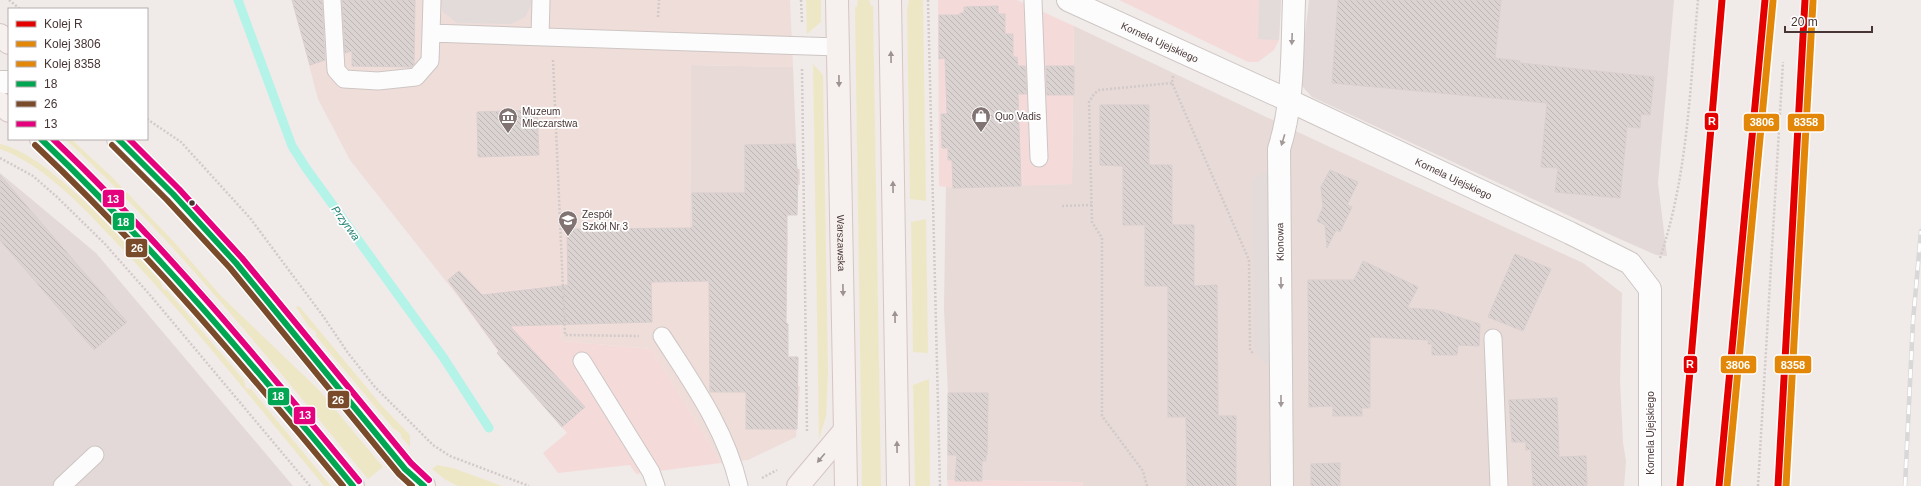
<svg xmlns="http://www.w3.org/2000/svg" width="1921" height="486" viewBox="0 0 1921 486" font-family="Helvetica,sans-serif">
  <defs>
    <pattern id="building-back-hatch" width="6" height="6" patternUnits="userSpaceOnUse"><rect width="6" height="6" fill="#dbd3d2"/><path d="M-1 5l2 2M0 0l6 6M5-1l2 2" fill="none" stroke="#bdb6b5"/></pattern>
  </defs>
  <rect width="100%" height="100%" fill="#f0eae8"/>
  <path fill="#e7dad7" d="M1074 26 1319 142 1583 263 1622 293 1620 381 1623 443 1626 461 1624 486H1083L1082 482 947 480 948 393 944 309 946 187 1072 184Z
    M691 65 793 67 797 169H800V185H797V215H787L788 245 749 247 690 228Z"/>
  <path fill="#f4dbda" d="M938 0H1017L1074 26 1072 184 953 188 939 186Z
    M1119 0H1281L1279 40 1274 50 1258 62H1248Z
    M556 286 562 341 652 349 721 463 636 474 630 465 558 473 543 453 567 433 497 353 498 351 460 299 504 291Z
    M947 480 1082 482 1083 486H948Z"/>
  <path fill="#e3d9d8" d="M1309 0H1674L1658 183 1667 256 1656 255 1613 236 1312 97 1302 86 1300 78Z
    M0 173 96 253 293 486H0Z"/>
  <path fill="#efddd9" d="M292 0H790L793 67 691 65 690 228 749 247 788 245 786 323 788 324V357H798V386H800L796 437 748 460 721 463 652 349 562 341 556 286 504 291 460 299 350 160 318 99Z"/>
  <path fill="#eee7c6" d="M806 0H821V22L807 34Z
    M858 0H869L871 6H873L881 486H862L855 7H857Z
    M909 0H923L926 201 910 199 907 10Z
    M813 64 823 75 828 374 826 416 819 439Z
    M65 139H71L112 177 175 243 221 296 319 390 383 467 368 479C271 362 177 242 65 139Z
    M0 144C49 154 125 243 160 281L163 289 167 290 244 380 246 388 251 389 331 486H324C254 402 187 316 111 237 81 205 42 164 0 149Z
    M926 219 928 353 913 352 911 222Z
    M299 306 382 406 410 435V447L401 437V434L393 428 316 336V332L309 327 296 307Z
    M929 379 930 486H915L913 385Z
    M437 465 453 468 502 486H458L446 480 432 469Z"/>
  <path fill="#e2dbda" d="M439 0H532V3L525 17 511 24 457 23 443 12Z
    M1259 0H1281L1279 40 1258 39Z
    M1270 170 1272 357 1265 365 1255 349 1253 179Z"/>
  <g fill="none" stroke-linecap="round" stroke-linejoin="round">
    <path stroke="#b4f3e8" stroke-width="9" d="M238 0 292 146 306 168 443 357 489 428"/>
  </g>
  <path fill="url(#building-back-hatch)" stroke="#d9cfce" d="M292 0H322L325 60 310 65Z
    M342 0H415L414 64 411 67 352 66V51L345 53Z
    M1338 0H1501L1495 58 1520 61V63L1654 77 1650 115 1641 114 1640 128 1627 127 1620 198 1555 192 1558 168 1541 167 1547 103 1332 83Z
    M998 6V14H1005V34H1013V57H1017L1018 66H1025L1027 94H1018L1021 186 953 188 952 160H948V148H942L941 114H947L945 58 939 59V15H960V13H964V7Z
    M1046 66H1074V95H1047Z
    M1100 105H1149V165H1172V225H1194V286L1217 285 1218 416H1236V486H1187L1186 417H1168V286H1145V225H1123V166L1100 165Z
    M537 110 539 155 478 157 477 112Z
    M795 144 797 169H798L797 215H787L786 323 788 324V357H798L797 429H746V392H710L709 281 651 282 652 322 510 326 585 407 562 427 497 353 499 351 448 280 459 271 482 295 568 285 567 229 693 228 692 193H745V145Z
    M1330 170 1358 182 1347 205 1352 207 1340 232 1336 230 1327 248 1325 225 1317 221 1323 207 1321 187Z
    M0 175 127 322 94 350 0 240Z
    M1515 254 1551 269 1523 331 1488 317Z
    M1363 261 1418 287 1407 308 1436 310 1480 324 1479 346 1458 345 1457 355H1432V344H1428L1429 340 1370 337V408H1362V416H1333V406L1309 407 1308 280H1354Z
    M948 393H988L987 455H986V461H982V481H955L957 455H948Z
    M1557 398 1559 457 1586 456 1587 486H1533L1531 449 1526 450V442H1512L1509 400Z
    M1340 463V486H1311V464Z"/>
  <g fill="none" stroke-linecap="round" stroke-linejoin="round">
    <g stroke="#cdc6c4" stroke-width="19">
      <path id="service" d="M332 0 336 70 344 79 378 81 416 77 430 61 431 33 838 47
        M1033 0 1039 158
        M431 33 432 0
        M540 37 541 0
        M662 336C693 384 726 430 739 486
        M1493 338 1499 486
        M582 361 651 472 656 486
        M62 486 95 455"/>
    </g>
    <g stroke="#cdc6c4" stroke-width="24">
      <g id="minor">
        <path id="s1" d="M1068 0 1290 101 1570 233 1630 263 1650 289V486"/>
        <path d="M0 82H9"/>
        <path d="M1282 486 1279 149C1294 102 1292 50 1294 0"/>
      </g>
    </g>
    <g stroke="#d5c6c3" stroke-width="24">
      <g id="secondary">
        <path id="s2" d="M837 0 846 486"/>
        <path d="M890 0 898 486"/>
        <path d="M0 35 9 43"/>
        <path d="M0 103 9 111"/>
        <path d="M41 139C156 245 254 366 353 486"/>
        <path d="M118 139 173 194 236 263 405 469 424 486"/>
        <path d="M798 486 845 430"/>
      </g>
    </g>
    <path stroke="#d1cac9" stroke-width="2.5" stroke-dasharray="2 2" stroke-linecap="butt" d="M9 0 20 9
      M801 0 802 22
      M928 0 940 486
      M658 17 659 0
      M553 60 565 335 639 336
      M802 69 807 432
      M1173 76 1172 83 1249 260 1250 349 1253 354
      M147 119 181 142 250 218 323 316 348 353 375 387 433 445 450 456 529 486
      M0 158 33 176 57 197 105 244 150 295 310 486
      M1062 206 1092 205
      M1660 258C1688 175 1690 86 1698 0
      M762 478 777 470
      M1147 486 1143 471 1102 416V238L1092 222 1089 102 1094 94 1099 90 1172 83
      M1758 486 1783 62"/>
    <use href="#service" stroke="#fdfcfc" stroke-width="17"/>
    <use href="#minor" stroke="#fdfcfc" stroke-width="22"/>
    <use href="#secondary" stroke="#f6f0ee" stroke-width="22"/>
    <g stroke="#d9d8d8" stroke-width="4.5">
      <path id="rail" d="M1905 486 1913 321 1921 231"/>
    </g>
    <use href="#rail" stroke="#fff" stroke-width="3" stroke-dasharray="9" stroke-linecap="butt"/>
    <g stroke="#fff" stroke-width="9">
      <path id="bus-1" d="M41 139C154 247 254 366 353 486
        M118 139 173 194 236 263 405 469 424 486"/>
    </g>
    <g stroke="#fff" stroke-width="9">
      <path id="bus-2" d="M35 145C147 251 245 368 343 486
        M112 145 167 200 230 268 399 474 412 486"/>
    </g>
    <g stroke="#fff" stroke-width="9">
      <path id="bus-3" d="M53 139C164 245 262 363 359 481
        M129 139 179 189 242 258 411 463 429 480"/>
    </g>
    <use href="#bus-1" stroke="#00a651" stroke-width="6"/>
    <use href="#bus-2" stroke="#7a4b2a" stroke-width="6"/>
    <use href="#bus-3" stroke="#e5007d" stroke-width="6"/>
    <g stroke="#fff" stroke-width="10">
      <path id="rail-1" d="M1680 486 1722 0
        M1719 486 1765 0
        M1778 486 1805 0"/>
    </g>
    <g stroke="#fff" stroke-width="10">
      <path id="rail-2" d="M1727 486 1773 1"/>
    </g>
    <g stroke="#fff" stroke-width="10">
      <path id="rail-3" d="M1786 486 1813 1"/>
    </g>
    <use href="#rail-1" stroke="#e50000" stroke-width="7"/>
    <use href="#rail-2" stroke="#e38708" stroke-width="7"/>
    <use href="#rail-3" stroke="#e38708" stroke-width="7"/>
  </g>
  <defs><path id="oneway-solid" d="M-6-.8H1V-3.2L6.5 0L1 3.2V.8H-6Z"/></defs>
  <g fill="#a29898">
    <use href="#oneway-solid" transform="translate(1292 39) rotate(92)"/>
    <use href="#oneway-solid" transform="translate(1283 140) rotate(107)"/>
    <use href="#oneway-solid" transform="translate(1281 283) rotate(89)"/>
    <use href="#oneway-solid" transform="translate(1281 401) rotate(90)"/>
  </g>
  <g fill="#9e9291">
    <use href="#oneway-solid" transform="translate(891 57) rotate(-91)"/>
    <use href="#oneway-solid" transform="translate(839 81) rotate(89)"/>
    <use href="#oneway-solid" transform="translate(893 187) rotate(-91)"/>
    <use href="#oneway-solid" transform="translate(843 290) rotate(89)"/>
    <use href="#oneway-solid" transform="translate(895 317) rotate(-91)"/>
    <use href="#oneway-solid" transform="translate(897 447) rotate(-91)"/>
    <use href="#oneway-solid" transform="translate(821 458) rotate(130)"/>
  </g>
  <defs>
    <g id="shop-pin" transform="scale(1)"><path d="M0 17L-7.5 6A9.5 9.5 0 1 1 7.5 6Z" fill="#827473" stroke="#fff"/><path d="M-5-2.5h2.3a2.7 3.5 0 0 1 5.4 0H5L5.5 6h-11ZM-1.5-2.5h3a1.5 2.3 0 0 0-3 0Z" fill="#fff"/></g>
    <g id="museum-pin" transform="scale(1)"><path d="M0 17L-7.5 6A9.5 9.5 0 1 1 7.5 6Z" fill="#827473" stroke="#fff"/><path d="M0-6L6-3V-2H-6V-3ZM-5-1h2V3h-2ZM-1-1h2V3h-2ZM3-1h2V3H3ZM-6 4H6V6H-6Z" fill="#fff"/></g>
    <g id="school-pin" transform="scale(1)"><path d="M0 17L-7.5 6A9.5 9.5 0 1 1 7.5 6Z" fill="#827473" stroke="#fff"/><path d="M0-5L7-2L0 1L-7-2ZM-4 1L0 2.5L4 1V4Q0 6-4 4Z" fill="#fff"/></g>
  </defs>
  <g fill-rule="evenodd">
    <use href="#shop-pin" x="981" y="116"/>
    <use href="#museum-pin" x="508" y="117"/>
    <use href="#school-pin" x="568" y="220"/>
  </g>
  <circle fill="#473534" stroke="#fff" stroke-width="1.5" cx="192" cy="203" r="3.5"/>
  <g text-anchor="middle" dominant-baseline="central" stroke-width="3.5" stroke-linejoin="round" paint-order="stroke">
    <g font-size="10" fill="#473534" stroke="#fff">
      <text stroke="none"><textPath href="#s1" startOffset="101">Kornela Ujejskiego</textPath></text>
      <text stroke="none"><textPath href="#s1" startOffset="425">Kornela Ujejskiego</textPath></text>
      <text transform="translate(1280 242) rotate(-91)">Klonowa</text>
      <text stroke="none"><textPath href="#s2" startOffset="243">Warszawska</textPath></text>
      <text transform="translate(1650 433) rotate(-90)">Kornela Ujejskiego</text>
    </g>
    <g font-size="10" fill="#473534" stroke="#fff" text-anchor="start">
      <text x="522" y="111">Muzeum<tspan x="522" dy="12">Mleczarstwa</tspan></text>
      <text x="995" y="116">Quo Vadis</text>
      <text x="582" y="214">Zespół<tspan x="582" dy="12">Szkół Nr 3</tspan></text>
    </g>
    <g font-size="11" font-style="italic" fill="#1d8171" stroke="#fff">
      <text transform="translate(346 223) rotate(54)">Przyrwa</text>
    </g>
  </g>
  <g stroke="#fff" stroke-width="1.5">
    <rect x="1704" y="112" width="15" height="19" rx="4" fill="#e50000"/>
    <rect x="1743" y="113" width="37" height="19" rx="4" fill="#e38708"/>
    <rect x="1787" y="113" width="38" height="19" rx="4" fill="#e38708"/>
    <rect x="102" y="189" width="23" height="19" rx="4" fill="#e5007d"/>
    <rect x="112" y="212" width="23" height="19" rx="4" fill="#00a651"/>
    <rect x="125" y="238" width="23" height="20" rx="4" fill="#7a4b2a"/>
    <rect x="1683" y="355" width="15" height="19" rx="4" fill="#e50000"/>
    <rect x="1720" y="355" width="37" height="19" rx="4" fill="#e38708"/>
    <rect x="1774" y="355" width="38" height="19" rx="4" fill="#e38708"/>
    <rect x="267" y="387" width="23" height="19" rx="4" fill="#00a651"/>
    <rect x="327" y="390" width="23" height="19" rx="4" fill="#7a4b2a"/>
    <rect x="293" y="406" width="23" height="19" rx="4" fill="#e5007d"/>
  </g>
  <g font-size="11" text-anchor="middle" font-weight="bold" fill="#fff">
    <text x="1712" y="125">R</text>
    <text x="1762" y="126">3806</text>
    <text x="1806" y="126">8358</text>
    <text x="113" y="203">13</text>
    <text x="123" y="226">18</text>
    <text x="137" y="252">26</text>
    <text x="1690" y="368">R</text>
    <text x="1738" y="369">3806</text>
    <text x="1793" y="369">8358</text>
    <text x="278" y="400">18</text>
    <text x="338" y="404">26</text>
    <text x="305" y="419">13</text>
  </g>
  <rect x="8" y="8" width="140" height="132" fill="#ffffff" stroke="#b5aeae"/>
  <rect x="16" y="21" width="20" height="6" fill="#e50000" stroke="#b5aeae"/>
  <text x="44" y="28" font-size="12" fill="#473534">Kolej R</text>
  <rect x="16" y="41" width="20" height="6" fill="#e38708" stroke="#b5aeae"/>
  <text x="44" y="48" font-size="12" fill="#473534">Kolej 3806</text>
  <rect x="16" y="61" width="20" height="6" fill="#e38708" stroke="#b5aeae"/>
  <text x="44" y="68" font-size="12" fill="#473534">Kolej 8358</text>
  <rect x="16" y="81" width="20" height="6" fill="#00a651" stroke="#b5aeae"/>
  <text x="44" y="88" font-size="12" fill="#473534">18</text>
  <rect x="16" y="101" width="20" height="6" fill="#7a4b2a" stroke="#b5aeae"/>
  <text x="44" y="108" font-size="12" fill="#473534">26</text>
  <rect x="16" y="121" width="20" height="6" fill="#e5007d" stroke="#b5aeae"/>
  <text x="44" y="128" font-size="12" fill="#473534">13</text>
  <path d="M1785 26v6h87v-6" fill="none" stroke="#473534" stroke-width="2"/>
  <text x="1791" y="26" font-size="12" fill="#473534" stroke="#ffffff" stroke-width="3" paint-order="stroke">20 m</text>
</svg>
